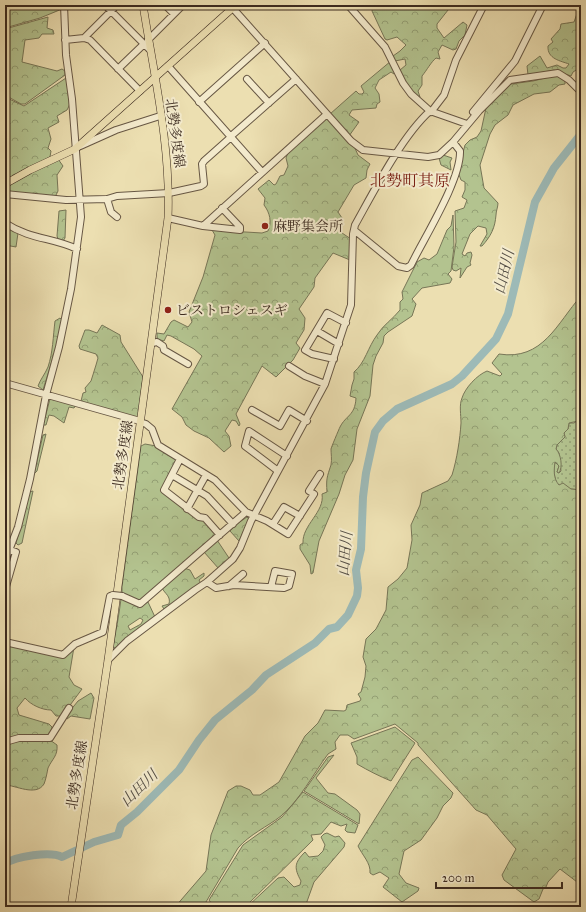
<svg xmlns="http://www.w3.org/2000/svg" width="586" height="912" viewBox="0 0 586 912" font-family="'IM FELL Great Primer','Noto Serif JP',serif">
  <defs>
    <pattern id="grass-dots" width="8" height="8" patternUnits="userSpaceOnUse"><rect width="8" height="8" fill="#b3c38f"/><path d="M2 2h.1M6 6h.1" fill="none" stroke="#939f74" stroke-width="1.8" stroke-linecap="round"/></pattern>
    <pattern id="forest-crowns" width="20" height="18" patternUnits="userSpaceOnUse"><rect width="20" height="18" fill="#b3c38f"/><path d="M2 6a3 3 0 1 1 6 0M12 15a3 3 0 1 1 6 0" fill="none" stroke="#939f74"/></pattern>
  </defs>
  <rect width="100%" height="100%" fill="#ecdfb1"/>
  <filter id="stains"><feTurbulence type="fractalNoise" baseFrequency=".005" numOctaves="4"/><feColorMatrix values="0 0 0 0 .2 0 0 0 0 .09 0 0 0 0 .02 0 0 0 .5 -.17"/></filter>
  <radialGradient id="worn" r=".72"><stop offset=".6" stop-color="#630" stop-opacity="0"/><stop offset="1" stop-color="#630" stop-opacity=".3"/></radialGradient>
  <path fill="url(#grass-dots)" stroke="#777657" d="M581 416V490L571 489 559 485 556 482 554 473V464L557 462 559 466 557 472 559 473 561 471 559 453 556 449 557 445 565 437 564 433 568 429 569 423H574L580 419Z"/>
  <path fill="url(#forest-crowns)" stroke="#777657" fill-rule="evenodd" d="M5 5H62V9L40 18 5 28Z
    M373 5H452L437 24V28L444 38 463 22 467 25 465 35 459 41 456 49 453 50 442 45 438 52 440 59 436 58C431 62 427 70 422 76V85L418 91 420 97 417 98 408 88 400 70 406 65 405 59 395 61 393 56 400 51 406 45 397 37 387 40 385 39 372 11Z
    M580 5 581 67 573 72 571 76 554 70 528 75 527 66 540 56 547 68 557 65 563 68H566L569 64C561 61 547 59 548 46L553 42 551 39 560 29 561 24 574 22Z
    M48 17 47 28 53 30 54 34H42L39 38 25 40 22 62 57 71 62 69 65 71V75L25 104H21L5 95V29Z
    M391 61 395 73 394 74 391 72 379 80 375 88 379 94 380 102 377 104 376 108 352 110 349 115 359 122 349 136 330 114 356 91 359 94H362L364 92 361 86Z
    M557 75 565 81V84L559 85 550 92 534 94 513 105 508 115 495 125 490 134 480 165 484 188 498 203C498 207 496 211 496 215 495 228 491 236 482 246H480L487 234 486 228 478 226 470 234 462 254 465 256 467 253 471 252 472 255 470 263 471 265 467 267 460 278 461 268 456 271 453 270 452 267 456 242 455 211 464 208 467 200 462 197 465 190V182L461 180 458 172 465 145 470 140 477 137 481 131 486 108 511 84 533 81Z
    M66 78 70 104 67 110 57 116 59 122 48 128 51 139 48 148 51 151 50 157 5 182V138L10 123 5 118V97L24 106Z
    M326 117 354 146 358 155 370 164 367 170 366 178 354 185 338 212 342 218 340 229 342 233 351 239 350 260 333 253 315 278 314 287 299 309 305 318 304 330 296 343 300 348 293 360 276 377 262 366 236 414 240 424 239 426 236 421 232 420 225 431 229 436 231 446 224 452 209 438 194 431 186 425 182 417 172 409 202 356 194 349 171 336 167 335 164 341 157 339V333L164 334 171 322 174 320 188 327 192 322 189 312 203 277 215 235 212 230 262 233 268 231C272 222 270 213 264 205L265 198 258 189 269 180 274 185 276 184 280 176 284 175 288 166 286 158 289 150Z
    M443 155 452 158 450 162 451 170 441 165 439 158Z
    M58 159 63 166 57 175 58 191 55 197 5 194V186Z
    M66 210 65 238 63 241 58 239 57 236 59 211Z
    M453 215 454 247 451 271 448 274 452 279 450 283 422 288 412 299 416 304 412 316 388 332 384 336 383 343 376 356 373 365 370 396 357 429 353 460 345 475 339 494 319 541 313 573 311 574 310 565 300 549V545L303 543C302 525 325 512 322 494L327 492C326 479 327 477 331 465 332 459 331 454 331 449 331 448 339 429 340 427 346 415 355 416 356 398L350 396 352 385 354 379V372C365 363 368 347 377 335 383 325 393 319 400 310V302L403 299 402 292 417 262 424 258 429 260 437 254 447 230 451 226Z
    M5 225 18 233 16 247 5 245Z
    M581 296V416L578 421 569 423 568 429 564 433 565 437 557 445 556 449C561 454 563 467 559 473L557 472 559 466 555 462C554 470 553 478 559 485L563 483 571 489 581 490V853C575 870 575 871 581 885L560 869 548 882 546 887 543 889 539 899 534 902 504 880 502 875 516 849 487 815 476 810 418 745V743L395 724 354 739 348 735H340L335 742 336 749 328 754C314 773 299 801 281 816 267 827 250 834 238 848L203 907H175L206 871 211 835 228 791 236 786H241L250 790 253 795H260L279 782 305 736 318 723 325 710 344 711 346 710 347 705 360 701 361 699 358 694 361 692 365 677 366 666 363 657 366 639 376 629 386 610 388 587 398 579 407 568 412 540 411 525 420 505 422 493 448 481 452 475C457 459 460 439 461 423 461 415 459 405 462 398 465 388 477 375 487 371L500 376 502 374 492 363 499 354C543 361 557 323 581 296Z
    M60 318 62 320 56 348 43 390 38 386C40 380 45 374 48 367 53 352 53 337 55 321Z
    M102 325 120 335 121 342 143 377 138 418 82 403 81 401 83 393 86 392 85 388 91 381 96 365 98 358 96 354 80 349 79 346 85 330H89L97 333Z
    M50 399 76 405 74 408 69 407 64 423 54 416 49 415 46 425H43Z
    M46 434 37 471 34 474 43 435Z
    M145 444 156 446 177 459 163 491 205 520 219 536 141 602 122 595V587L141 446Z
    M33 491 22 543 18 545 16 543 29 492Z
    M247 517 249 519 239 541 230 531 238 523Z
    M217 540 229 558 219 569 204 552Z
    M184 568 190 570 195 579 204 573V576L199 580 201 584 164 609 162 606 169 604C171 596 165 594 162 588Z
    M123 598 137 605 148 602 155 617 115 648 113 647C116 631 119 615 121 599ZM140 618 143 620 141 624 130 630 128 626Z
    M5 643 63 656 74 647 69 677 74 685 82 689 62 716H56L51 710C42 710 31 705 25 698L17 708 19 715 49 724 52 727 50 736 5 740Z
    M91 693 94 698 90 719 71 716 67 719 65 717 78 701Z
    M395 727 415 743 391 781C379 776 369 771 357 764V757L351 743Z
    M19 739 50 740 57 745C58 756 52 759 48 768 47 773 46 779 44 784 36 797 15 785 5 785V743Z
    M334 755 316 778 328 793 335 794 357 810 360 814 359 824 304 791 328 757Z
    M418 757 453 793 451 798 443 806 437 818 421 840 404 851 399 874 406 883 419 888 418 891 402 902 383 887 389 878 380 872 373 875 370 873C371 863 362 855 358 846L412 760Z
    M303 792 358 825 355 833 347 832 345 830 347 824 341 826 331 822 321 834 311 835 313 840 245 907H214L209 900 243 845 282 817Z
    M327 833 335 837 339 836 345 843 344 847 314 882 305 907H247L278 878 284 877 294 887 300 885 301 881C294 868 294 863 305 852L309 857 318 856 323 851 325 845 321 837 324 834Z"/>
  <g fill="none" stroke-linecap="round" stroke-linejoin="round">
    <path stroke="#9dbab7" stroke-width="8" d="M5 864C15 856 51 851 62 857L94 842 118 835 121 825 137 812 179 770 199 740 215 720 252 690 266 675 315 643 329 629 337 627 348 615 357 596 358 588 356 570 361 549 363 497 366 473 375 432 383 421 397 409 452 384 462 376 496 339 508 314 535 202 554 168 581 134"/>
    <g stroke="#675744" stroke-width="8">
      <path id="minor" d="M105 5 150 50
        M165 5 174 14
        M230 5 351 141 363 150 428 157 439 155 453 142 479 111 510 80 558 73 569 80 581 92
        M348 5 385 47 403 83 411 94 430 111 467 124
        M84 38 90 40 140 91
        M65 40 84 38 117 5
        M148 40 183 5
        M168 66 262 172
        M118 69 144 44
        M247 79 269 103
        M199 102 265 43
        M431 112 444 95 456 60 484 5
        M473 112 515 61 543 5
        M230 137 296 79
        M78 147 116 130 160 116
        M5 194 66 200 107 199 111 212 117 217
        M107 199 117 196 169 193 201 186 204 184 202 164 204 161 231 137
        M168 218 203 226 327 114
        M5 223C31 240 51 237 77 249
        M203 226 240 230V227L222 208
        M354 230 398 266 407 268 411 265C424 238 461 180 460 151L453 142
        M317 331 339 344
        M152 343 157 342 163 346 164 350 188 364
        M334 359 312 354 305 350 327 313 346 323
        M289 366 305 376 325 384
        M5 383 140 421
        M252 410 280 426 289 410 307 421
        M140 422 146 424 152 429 158 445 215 480 246 512
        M180 459 164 490 199 517 205 518 220 535
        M278 471 245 446 249 431 287 456
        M172 475 207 496 233 524
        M187 509 206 475
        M273 524 284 507 300 516
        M5 561 18 527 30 479 46 395 59 347 71 289 81 217 72 99 66 55 64 5
        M207 582 216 588 234 585 284 588 289 586 292 574 275 571 271 587
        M229 586 243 574
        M5 590 16 552 10 550
        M122 596 140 604 246 512 267 521 288 534 314 494 309 491 320 474
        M5 642 63 655 75 644 103 632 110 596 113 595
        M108 660 127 641 195 590 207 582 233 559 240 548 251 521 325 384 351 305 353 234 355 225C374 191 402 136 430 111
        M5 742 19 738H50L69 708"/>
    </g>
    <g stroke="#3b2a1f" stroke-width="8">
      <path id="major" d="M5 184 30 170 75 149 236 5
        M71 907 108 660 168 218C171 147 154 75 143 5"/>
    </g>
    <use href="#minor" stroke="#f3eacc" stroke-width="6"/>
    <use href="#major" stroke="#ecdfb1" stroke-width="7"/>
    <g stroke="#675744" stroke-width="8" stroke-linecap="butt">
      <path id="minor-bridge" d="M113 595 122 596"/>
    </g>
    <use href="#minor-bridge" stroke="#f3eacc" stroke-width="6"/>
  </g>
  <g fill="#8f2418" stroke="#f3eacc" stroke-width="1.5">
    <circle cx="265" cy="226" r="4"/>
    <circle cx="168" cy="310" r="4"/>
  </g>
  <g text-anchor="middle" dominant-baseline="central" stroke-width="4" stroke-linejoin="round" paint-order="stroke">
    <g font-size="14" fill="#3b2a1f" stroke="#f3eacc">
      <text transform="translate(175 133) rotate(82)">北勢多度線</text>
      <text transform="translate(123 455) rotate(-82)">北勢多度線</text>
      <text transform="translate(77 775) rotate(-81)">北勢多度線</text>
    </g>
    <g font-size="14" fill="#3b2a1f" stroke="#f3eacc" text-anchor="start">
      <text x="273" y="226">麻野集会所</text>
      <text x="176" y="310">ビストロシェスギ</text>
    </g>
    <g font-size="15" font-style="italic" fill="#544e45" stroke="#f3eacc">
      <text transform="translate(504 272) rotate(-77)">山田川</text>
      <text transform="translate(345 554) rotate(-85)">山田川</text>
      <text transform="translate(139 788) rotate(-44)">山田川</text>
    </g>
    <g font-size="16" fill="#7a1f14" stroke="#f3eacc">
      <text x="410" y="180">北勢町其原</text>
    </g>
  </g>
  <rect width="586" height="912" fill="none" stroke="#ecdfb1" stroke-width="20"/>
  <rect x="6" y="6" width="574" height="900" fill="none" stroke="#3b2a1f" stroke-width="2"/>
  <rect x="10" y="10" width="566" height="892" fill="none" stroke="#3b2a1f"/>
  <path d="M436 882v6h126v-6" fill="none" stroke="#3b2a1f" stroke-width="2"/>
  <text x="442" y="882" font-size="12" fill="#3b2a1f" stroke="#f3eacc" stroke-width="3" paint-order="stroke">200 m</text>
  <rect width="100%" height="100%" filter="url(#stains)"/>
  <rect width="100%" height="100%" fill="url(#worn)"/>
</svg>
